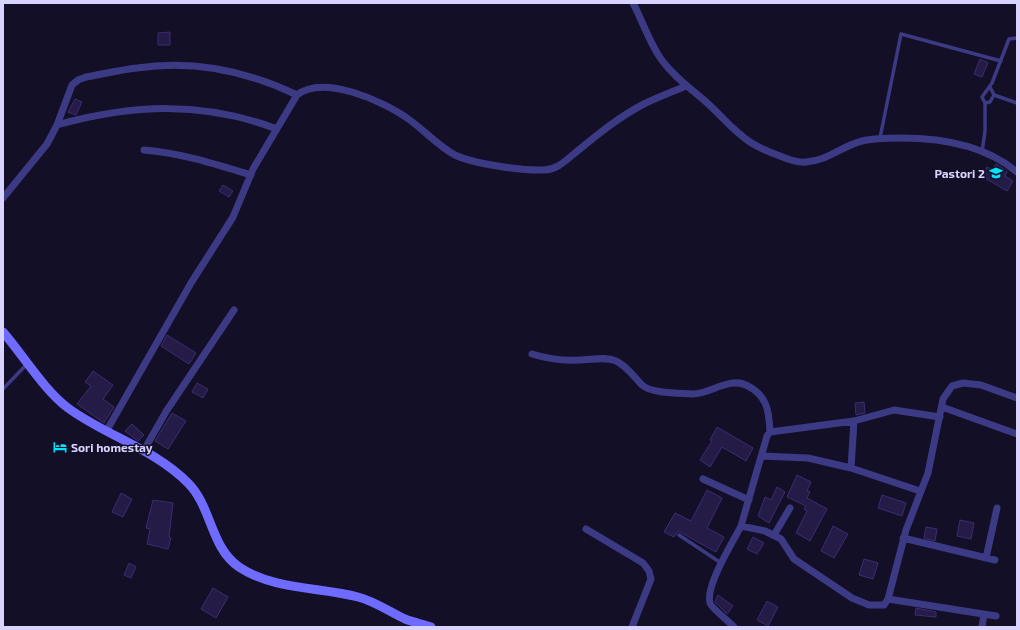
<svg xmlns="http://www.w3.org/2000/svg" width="1020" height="630" viewBox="0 0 1020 630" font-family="'Exo 2',sans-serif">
  <rect width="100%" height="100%" fill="#130f26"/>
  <path fill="#241b47" stroke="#3b2d73" d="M170 32V45H158V33Z
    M980 59 988 63 982 77 974 74Z
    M75 99 82 102 76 115 68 112Z
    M996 164 1007 171 1005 176 1013 181 1007 191 983 177 987 167 993 170Z
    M223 185 233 191 229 197 219 191Z
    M167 335 196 353 189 364 161 346Z
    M93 371 113 385 103 399 114 407 104 423 77 404 91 386 85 382Z
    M197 383 208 389 203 398 192 392Z
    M864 402 865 413 856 415 855 403Z
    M172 413 186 421 168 449 155 441Z
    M132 424 144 435 138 441 125 431Z
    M717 427 753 448 746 461 722 447 710 467 700 460 712 441 710 440Z
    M797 475 811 482 807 491 810 492 807 498 827 509 810 541 796 533 807 511 804 509 806 506 787 497Z
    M777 487 785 492 769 523 758 516 765 497 771 500Z
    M707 490 722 498 707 528 724 537 716 552 678 531 674 537 664 532 675 513 691 521Z
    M121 493 132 499 123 517 112 512Z
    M882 495 906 503 902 516 878 508Z
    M153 500 173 503 169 537 171 538 168 549 147 544 150 529 146 528Z
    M960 520 974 523 971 539 957 536Z
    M833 526 848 534 834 558 821 551Z
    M926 527 937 529 935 541 924 538Z
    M753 537 764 543 757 554 747 549Z
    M864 559 878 563 873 579 859 575Z
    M129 563 136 567 131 578 124 575Z
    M213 588 228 597 216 618 201 609Z
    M718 595 733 606 727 614 715 602Z
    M767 601 778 607 768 626 757 620Z
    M916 608 936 612V617L915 615Z"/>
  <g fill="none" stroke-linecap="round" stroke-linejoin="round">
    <path stroke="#3d3a85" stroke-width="3.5" d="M994 95 1017 103
      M985 103 990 102 994 95 990 87
      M880 138 901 34 1001 61
      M982 152 985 131V103L982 97 992 83 1009 39 1017 38
      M3 389 27 364
      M679 535 721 563"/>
    <path stroke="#3d3a85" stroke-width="7" d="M633 3C643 22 649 42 661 59 673 76 690 88 705 101 720 114 733 131 750 142 759 148 769 152 780 156 787 159 798 163 806 162 827 161 842 146 862 141 874 138 888 138 901 138 941 138 985 145 1017 172
      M57 125C133 104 203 101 277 129
      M144 150C181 153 215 164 251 175
      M3 198 47 144 57 125 72 85 78 80 86 77C103 74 120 70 137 68 192 60 247 71 297 95
      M532 354C548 359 562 361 579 360 591 360 605 356 616 361 627 366 634 377 642 385 652 394 680 393 693 394 710 394 729 377 746 385 767 395 769 410 770 432
      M942 407 1017 434
      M854 421 851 468 920 491
      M107 430 191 283 233 217 253 169 297 95C323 74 383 101 407 118 423 129 438 146 455 155 474 164 523 171 544 170 557 170 566 160 575 153 597 135 620 116 644 104 658 97 672 92 686 86
      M144 450 167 410 234 310
      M762 456 808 458 851 468
      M703 479 749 500
      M741 526 767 436 770 432 854 421 894 410 940 417
      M586 529 643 563 649 571 651 579 632 627
      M774 535 790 508
      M903 538 995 560
      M986 558 997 508
      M888 599 996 616
      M734 627C729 621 712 609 710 603 705 586 733 542 741 526L765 531 781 539 794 559 852 598 869 605H884L888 599 906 530 928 473 943 399 952 386 963 383 981 385 1017 398
      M982 627 984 614"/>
    <path stroke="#6f6bff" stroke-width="9" d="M3 332C23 355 44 390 68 408 106 436 153 448 188 483 212 507 210 547 239 567 273 590 320 587 358 597 374 601 390 612 405 619 413 622 422 624 431 627"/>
  </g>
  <defs>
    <g id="school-bare" transform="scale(1.08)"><path d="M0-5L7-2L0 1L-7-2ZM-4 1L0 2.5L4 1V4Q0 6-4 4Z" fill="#00e5ff" stroke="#130f26" stroke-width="2.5" paint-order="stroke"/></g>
    <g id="hotel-bare" transform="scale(1.08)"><path d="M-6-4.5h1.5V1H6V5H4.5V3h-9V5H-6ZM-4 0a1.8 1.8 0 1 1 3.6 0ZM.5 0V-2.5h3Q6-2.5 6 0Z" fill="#00e5ff" stroke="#130f26" stroke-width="2.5" paint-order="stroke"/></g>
  </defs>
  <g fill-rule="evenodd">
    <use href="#school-bare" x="996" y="173"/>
    <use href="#hotel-bare" x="60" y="447"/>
  </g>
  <g text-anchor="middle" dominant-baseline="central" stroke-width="3" stroke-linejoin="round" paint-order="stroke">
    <g font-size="12" font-weight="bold" fill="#d9d4ff" stroke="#130f26" text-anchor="end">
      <text x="985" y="173">Pastori 2</text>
      <text x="71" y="447" text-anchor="start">Sori homestay</text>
    </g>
  </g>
  <rect width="1020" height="630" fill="none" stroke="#d9d4ff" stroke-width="8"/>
</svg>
